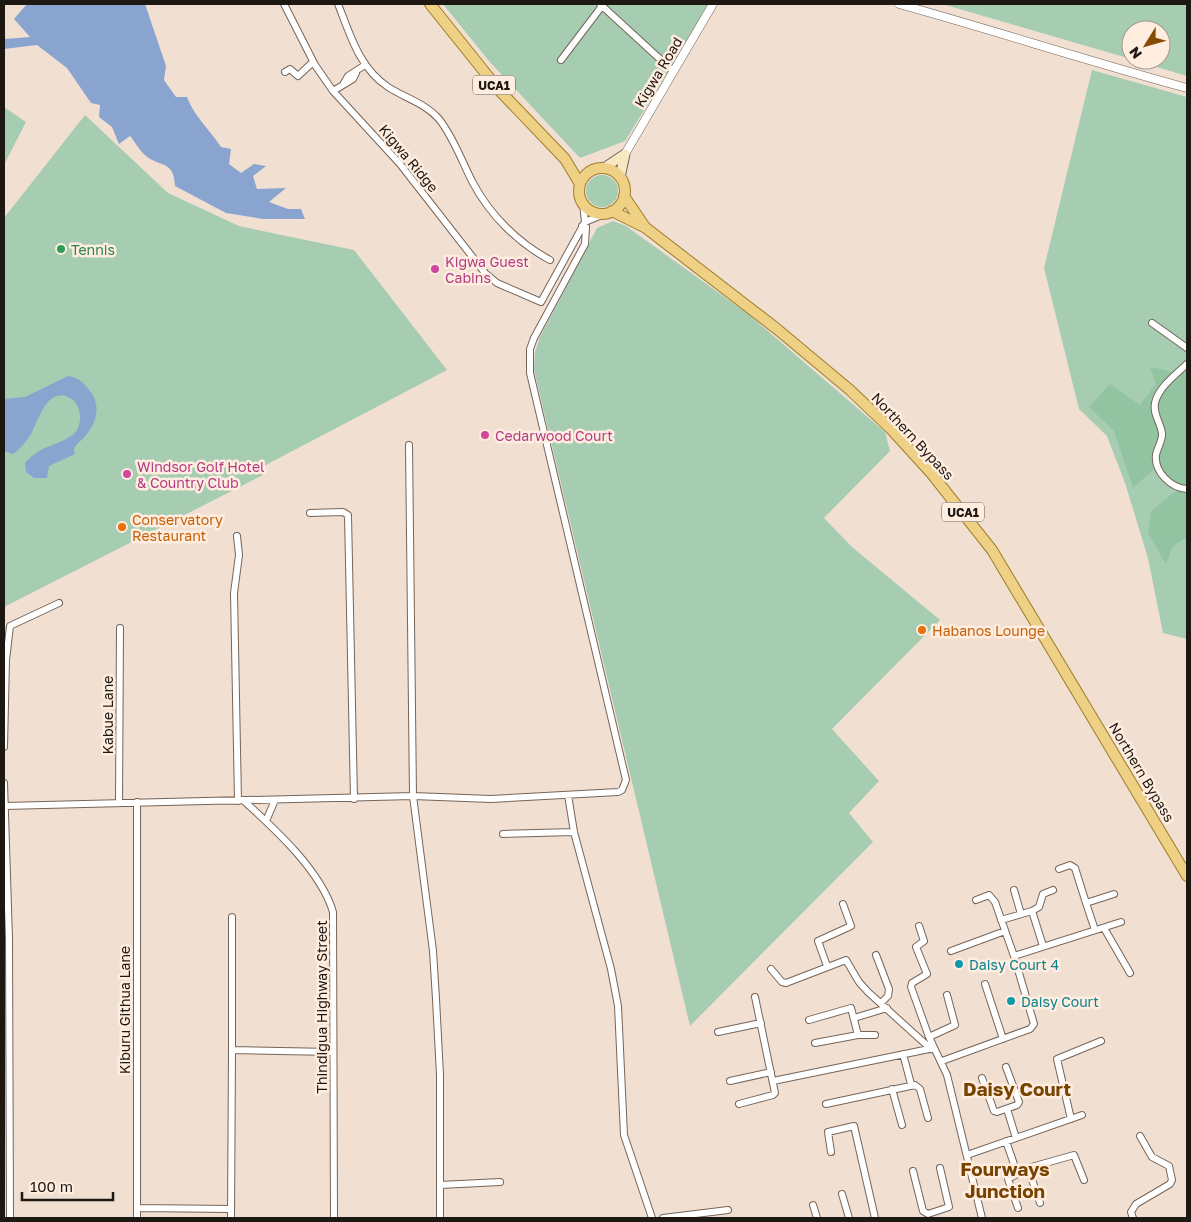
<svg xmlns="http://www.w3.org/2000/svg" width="1191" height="1222" viewBox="0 0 1191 1222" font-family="'Golos Text',sans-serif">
  <rect width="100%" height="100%" fill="#f1dfd2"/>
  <path fill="#a6cdb2" d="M443 4H710L625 141 580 158 489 61Z
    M942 4H1187V76L1133 60H1161V30H1131V59Z
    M1092 70 1187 97V639L1163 633 1148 558 1125 483 1107 436 1079 409 1044 268Z
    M4 107 26 122 4 165Z
    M85 115 168 193 239 226 354 250 447 370 262 467 265 474 4 607V218Z
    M586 191a16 16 0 1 1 32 0a16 16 0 1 1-32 0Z
    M613 221 626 226 748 314 885 432 890 451 824 518 852 547 940 620 832 729 879 781 849 813 873 842 690 1026 534 370 535 352 540 337 597 228Z"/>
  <path fill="#93c4a2" d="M1150 367 1181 374 1187 371V537L1173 546 1166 564 1148 533 1151 511 1177 490 1156 467 1133 488 1114 431 1089 407 1110 384 1140 405 1156 384Z"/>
  <path fill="#89a5cf" d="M27 4H145L166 66 164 80 176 97H187C194 116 210 130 221 147L231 149 229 164 241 173 254 164 266 166 253 176 257 189 286 188 269 202 288 209H301L305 219H263L226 213 175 186C174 159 159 168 145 155 139 150 135 142 130 136L119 144 112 127 99 117 100 105 91 103 67 68 37 45 4 49V39L30 37 14 19Z
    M68 376C79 378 83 382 90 391 101 405 97 421 87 434 83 440 77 442 74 449L75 454 49 466 47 478H34L26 472 25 463C42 444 53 448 71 436 84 428 83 403 68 397 46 388 38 422 31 434 26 442 20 449 13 454L4 451V399L25 397Z"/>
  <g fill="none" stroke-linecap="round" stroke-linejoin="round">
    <g stroke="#756559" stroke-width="8">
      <path id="minor" d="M284 4 315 65 333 91 400 164 485 273 497 283 541 302 585 222
        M338 4C350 34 359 68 388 87 405 98 425 103 439 119 454 138 462 162 473 183 490 215 518 243 550 260
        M600 4 673 71
        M561 60 602 6
        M285 72 290 69 298 76 313 62
        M344 83 348 76 365 65
        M333 91 353 79 356 73
        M583 203 585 222
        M585 222 609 212
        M1152 323 1187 348
        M1187 364C1176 374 1158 388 1155 403 1153 415 1160 421 1162 433 1163 440 1157 448 1156 455 1154 472 1171 488 1187 489
        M409 445 413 796 433 951 436 999 440 1075V1218
        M310 513 343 512 348 515 354 799
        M237 536 239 555 234 593 238 801
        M4 747 6 660 10 626 59 603
        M4 783 9 939 10 1218
        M568 795 574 832 611 969 618 1006 624 1135 652 1218
        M243 800C275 829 321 871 333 912L334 1218
        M137 802V1218
        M119 803 120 628
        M4 806 413 796 491 799 618 792 622 790 626 780 530 373V349L534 338 585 244 586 227 582 226
        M266 821 275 800
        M503 834 574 832
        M1059 869 1070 865 1075 868 1086 903
        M1014 890 1021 914
        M1032 911 1039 907 1043 894 1053 890
        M232 917V1050
        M1001 920 1032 911 1043 946
        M919 926 924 941 916 947 927 974 912 983 911 987 929 1037 947 1075 982 1218
        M1104 928 1130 973
        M1095 930 1086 903 1114 894
        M951 951 1005 931
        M876 955 889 989 888 996 881 1003
        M1014 956 1121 922
        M827 966 818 941 851 926 843 904
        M771 969 782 982 786 983 846 960 859 982 868 992 931 1049
        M985 984 1003 1039
        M854 1018 887 1008
        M809 1020 851 1008 858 1035
        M718 1032 761 1023
        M929 1037 955 1025 947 995
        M815 1043 858 1035H875
        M903 1054 911 1084
        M942 1061 1030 1029 1034 1024 1014 956 995 902 989 895 976 900
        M982 1078 994 1111 997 1112 1017 1105 1019 1102 1006 1067
        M730 1081 771 1072
        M773 1081 934 1048
        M892 1089 902 1125
        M739 1104 773 1095 775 1093 755 997
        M826 1104 915 1085 920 1089 928 1118
        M1007 1109 1016 1138
        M1071 1119 1057 1059 1101 1041
        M1006 1141 1017 1173
        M831 1152 828 1132 854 1126 875 1218
        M967 1155 1082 1115
        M1028 1168 1040 1203
        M913 1171 923 1211 928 1214 949 1207 940 1168
        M440 1185 500 1182
        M842 1194 849 1218
        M813 1205 817 1218
        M137 1208 231 1209
        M1018 1208 1008 1179 1028 1168 1074 1155 1084 1180
        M231 1218 232 1050 332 1052
        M663 1218 728 1210
        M1133 1218 1131 1212 1136 1204 1170 1184 1172 1180 1169 1166 1152 1157 1140 1136"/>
    </g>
    <g stroke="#756559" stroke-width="9">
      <path id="tertiary" d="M899 4C996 31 1091 62 1187 88
        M625 154 713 4"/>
    </g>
    <g stroke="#756559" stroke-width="11">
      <path id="secondary" d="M604 168 625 154
        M620 177 625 154"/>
    </g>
    <g stroke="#9e7c28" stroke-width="12">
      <path id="primary" d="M430 4 499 90 565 159 580 184
        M579 191a23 23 0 1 1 46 0a23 23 0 1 1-46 0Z
        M624 196 645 227
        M612 211 646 228 777 329 850 390 890 428 931 473 992 550 1187 876"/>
    </g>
    <use href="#minor" stroke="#fff" stroke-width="6"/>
    <use href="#tertiary" stroke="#fff" stroke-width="8"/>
    <use href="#secondary" stroke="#f7e8c2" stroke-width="9"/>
    <use href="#primary" stroke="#eed185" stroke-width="10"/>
  </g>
  <circle fill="#2e9e5b" stroke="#ffeddf" stroke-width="2" cx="61" cy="249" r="5"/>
  <g fill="#d1479c" stroke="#ffeddf" stroke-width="2">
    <circle cx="435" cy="269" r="5"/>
    <circle cx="485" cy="435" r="5"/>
    <circle cx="127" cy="474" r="5"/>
  </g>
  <g fill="#e8710a" stroke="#ffeddf" stroke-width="2">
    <circle cx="122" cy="527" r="5"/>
    <circle cx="922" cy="630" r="5"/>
  </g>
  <g fill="#0f9aa8" stroke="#ffeddf" stroke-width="2">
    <circle cx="959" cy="964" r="5"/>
    <circle cx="1011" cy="1001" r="5"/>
  </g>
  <g text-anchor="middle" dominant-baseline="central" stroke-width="5" stroke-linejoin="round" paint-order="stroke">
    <g fill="#ffeddf" stroke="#625850" stroke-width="1">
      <rect x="473" y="75.5" width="42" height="19" rx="4"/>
      <rect x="942" y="502.5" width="42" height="19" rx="4"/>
    </g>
    <g font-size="12" font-weight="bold" fill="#1e1813">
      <text x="494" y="85">UCA1</text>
      <text x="963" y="512">UCA1</text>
    </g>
    <g font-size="14" fill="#1e1813" stroke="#ffeddf">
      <text transform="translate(658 72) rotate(-59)">Kigwa Road</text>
      <text transform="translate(409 158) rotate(50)">Kigwa Ridge</text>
      <text transform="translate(913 436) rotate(47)">Northern Bypass</text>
      <text transform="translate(107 715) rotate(-90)">Kabue Lane</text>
      <text transform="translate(1142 772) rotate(59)">Northern Bypass</text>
      <text transform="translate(321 1007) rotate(-90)">Thindigua Highway Street</text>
      <text transform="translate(124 1010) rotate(-90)">Kiburu Githua Lane</text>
    </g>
    <g font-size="14" fill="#27864d" stroke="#ffeddf" text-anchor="start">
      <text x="71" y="249">Tennis</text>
    </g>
    <g font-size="14" fill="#b23c85" stroke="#ffeddf" text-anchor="start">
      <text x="445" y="261">Kigwa Guest<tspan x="445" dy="16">Cabins</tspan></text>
      <text x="495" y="435">Cedarwood Court</text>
      <text x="137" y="466">Windsor Golf Hotel<tspan x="137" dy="16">&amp; Country Club</tspan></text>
    </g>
    <g font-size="14" fill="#c56008" stroke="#ffeddf" text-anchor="start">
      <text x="132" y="519">Conservatory<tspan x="132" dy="16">Restaurant</tspan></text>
      <text x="932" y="630">Habanos Lounge</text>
    </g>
    <g font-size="14" fill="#0d838f" stroke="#ffeddf" text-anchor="start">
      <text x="969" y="964">Daisy Court 4</text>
      <text x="1021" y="1001">Daisy Court</text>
    </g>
    <g font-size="19" font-weight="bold" fill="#774300" stroke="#ffeddf">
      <text x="1017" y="1088">Daisy Court</text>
      <text x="1005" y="1168">Fourways<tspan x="1005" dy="22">Junction</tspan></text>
    </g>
  </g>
  <rect width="1191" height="1222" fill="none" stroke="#1e1813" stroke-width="10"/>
  <g transform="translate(1146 45) rotate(233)"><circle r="24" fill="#ffeddf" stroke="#a5988d"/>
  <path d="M0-4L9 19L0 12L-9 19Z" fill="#864d02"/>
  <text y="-8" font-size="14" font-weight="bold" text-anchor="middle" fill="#1e1813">N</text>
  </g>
  <path d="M22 1192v8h91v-8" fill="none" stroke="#1e1813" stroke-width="2.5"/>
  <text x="30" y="1192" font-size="15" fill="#1e1813" stroke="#ffeddf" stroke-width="4" paint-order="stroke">100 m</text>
</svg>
